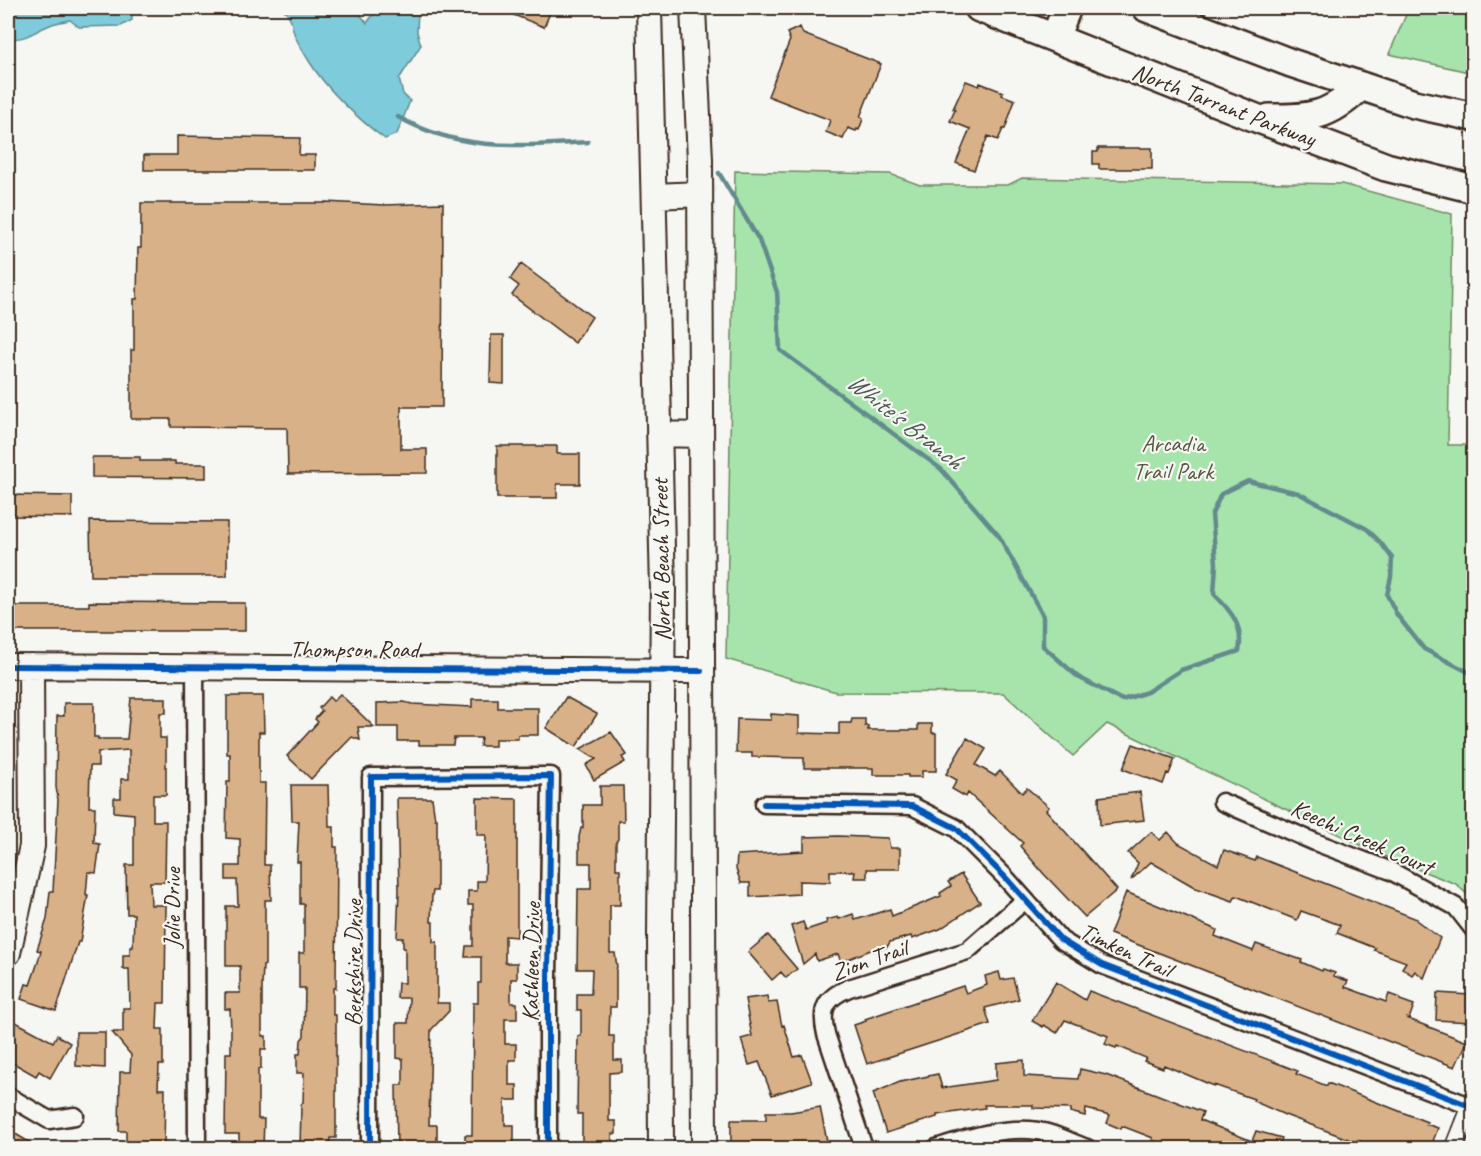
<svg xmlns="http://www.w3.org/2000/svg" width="1481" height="1156" viewBox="0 0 1481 1156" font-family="Caveat,sans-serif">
  <rect width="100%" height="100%" fill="#f6f6f2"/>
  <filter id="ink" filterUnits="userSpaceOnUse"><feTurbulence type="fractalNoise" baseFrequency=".0167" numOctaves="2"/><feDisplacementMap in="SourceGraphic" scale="12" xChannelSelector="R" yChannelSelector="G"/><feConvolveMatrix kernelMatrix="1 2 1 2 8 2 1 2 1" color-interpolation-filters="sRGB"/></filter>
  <g filter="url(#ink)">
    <path fill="#a6e4ab" stroke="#708764" stroke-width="1.5" d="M1409 8H1473V73L1389 54Z
      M735 171 890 174 920 185H1008L1022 178 1342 184 1452 214 1448 445H1474L1473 900 1456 884 1386 857 1107 724 1073 756 1003 693 836 692 726 659Z"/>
    <path fill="#7dcbdb" stroke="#638b8f" stroke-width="1.5" d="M8 8H132V20L121 26 79 27 70 20C63 22 56 22 50 25 32 32 29 39 8 39Z
      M282 8H355L367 23 378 8H415L418 10 417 32 421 45 399 79 403 94 410 101 397 134 385 139C358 119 327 90 309 61 304 53 299 45 295 36 290 24 294 18 282 8Z"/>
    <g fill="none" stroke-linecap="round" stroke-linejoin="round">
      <path stroke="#638b8f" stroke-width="4.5" d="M398 117C461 152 519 146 588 142
        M719 173 759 240 777 292 780 350 941 469 999 536 1043 616V646L1078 677 1122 700 1147 692 1181 670 1239 651C1244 626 1231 611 1214 594L1216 564 1212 514 1221 494 1248 481 1298 493 1367 529 1381 543 1392 558 1391 577 1387 595 1397 615 1424 649 1474 675"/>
    </g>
    <path fill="#d8b189" stroke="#3b2a1e" stroke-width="1.5" d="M496 8H552L544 27Z
      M800 27 803 34 881 64 860 117 863 119 859 130 857 129 856 131 848 128 843 139 826 132 830 120 768 96 790 40 787 33Z
      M966 81 979 86 980 83 1003 92 1002 95 1015 100 1005 129H1003L998 140 988 136 974 170 956 163 970 129 950 121 955 110 953 109Z
      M177 136 300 138 299 155H315V170H144V155H177Z
      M1098 148H1152V169H1099V164H1093V152H1098Z
      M325 202 384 205 443 203 442 407H401V449H427V473L288 474 287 428 171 427V419H131V350H134V299H137L138 248H141V203H325Z
      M521 264 592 317 575 343 512 295 519 286 510 279Z
      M491 335H504V384L490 383Z
      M497 446H557V454H580V484H557V498H497Z
      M92 457H140V461H175V464H206V478L92 477Z
      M8 495 72 496V517L8 516Z
      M90 521 227 522V576H91Z
      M89 602 245 603V631H8V606H89Z
      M340 694 374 727H358L360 740 352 737 311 779 287 756 318 722 315 719 322 711 319 708 329 697 333 701Z
      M227 696H263L264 732H259V783H265L264 865H270L271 900H265V965L263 966 262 986V1036H266V1049H261V1069H258V1119H264L263 1149H239V1134H225L226 1053H231V1029L230 1009H225V993H240V966H226V906H238L237 880H226V866H240V839L226 838 227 782H230V754H227Z
      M566 697 597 714 576 747 546 728Z
      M131 698H166V713H160V738H166V795H153V821H166L165 882H150L151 905H166L165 1003H158L157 1029H163V1065H159L158 1089H165L164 1148H126V1131H119L120 1072H130L131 1055 112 1032H123V1008H130L129 969H123V955H130V947H133L134 914H127L126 865H134V814L114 812V798H121V779H129V750L98 752V766H90L89 807H95L94 843 100 844 96 873 88 872 86 895H88L80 942H78L56 1011 21 999 26 984 30 985 38 962 41 951 37 950 47 919 50 891H53L58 800 56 787 57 716H64V703H94V737H98V739H127Z
      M472 699H498V708H538V735H518V739H495V746H480L481 738H454L453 745H419V741H398V727H377V703L404 702 412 704 472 707Z
      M771 714 799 716V733L839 734V723H851L852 719H865V726H868V730H918V724H932V733H936V771H922V777H908V775H873V768H804V758L752 757V753H736L737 719 771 720Z
      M611 732 627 755 622 757 625 762 594 780 586 765 596 759 580 749Z
      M967 738 986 749 976 765 995 776 1000 771 1022 793 1027 788 1049 807 1046 810 1117 890 1085 917 1043 873 1020 846 1023 843 968 793 966 797 952 789 957 780 946 774Z
      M1133 744 1175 759 1169 774 1167 773 1163 784 1123 769Z
      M291 785H328L329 827H334V847H337L336 988H333V1015H336V1138H330L329 1149H300L301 1105 303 1102 304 1073H297V1054H300L301 1040 304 1036 305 988H299V953H304V904H300V862H297L299 821H292Z
      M600 786H623L624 821H618V839L616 842V869H620V905H610V953H615L617 967 616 969V1007H610L609 1036H614V1060H622V1072L609 1073V1121H616V1134H612V1149H582V1114H577L578 1036H581V1010H577V994H591L592 969H577L578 889H591V863H579V837L581 828H583V805H600Z
      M1140 792 1144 820 1100 825 1099 797Z
      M397 798H432L435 819H437V891H433L432 895 431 922H433V942H437V1003H449V1011L431 1030 429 1125H437V1143H426L427 1149H397L396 1085H403V1059L397 1058V1023H408L409 998H397L398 983H405V948H403V938H397L399 891Z
      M477 798 517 799V937L505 936V963H517V979H511V1003H517V1019H505V1044H516V1060H509V1085H517V1100H505V1125H514V1149H465V1135H472L473 1003H478V983H481V957H465L466 946H473V905H468V891H477V881H485L486 835H477Z
      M1151 832 1160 840 1168 832 1178 843 1218 865 1224 850 1255 861 1257 857 1417 919 1416 920 1440 938 1424 978 1415 971 1412 975 1402 968 1406 962 1374 950 1375 948 1337 933 1340 925 1301 911 1297 920 1236 896 1233 901 1196 888 1151 862 1131 880 1138 863 1128 853Z
      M838 836 888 838 890 848H900V869H867V878H854L855 871H830V882L799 881V894L750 897V883H741L736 869 737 855 804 851V837Z
      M961 874 980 902 940 929 912 939 911 936 890 942 887 947 874 951 873 949 841 962 838 954 817 961 815 954 803 964 791 926 803 922 806 930 827 923 826 920 838 917 839 919 853 914 855 920 890 909 892 916 941 896 940 893 951 886 948 882Z
      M1126 892 1217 930 1215 936 1253 951 1256 944 1302 960 1301 962 1322 971 1323 969 1335 973 1334 976 1348 981 1345 987 1386 1002 1389 994 1400 998V1000L1414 1005 1409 1019 1406 1018 1467 1042 1461 1056H1460L1455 1067 1110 934Z
      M768 935 797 969 786 978 781 972 772 980 748 952Z
      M999 972 1001 980 1013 978 1019 999 985 1008 990 1024 867 1064 854 1025 866 1021 865 1019 963 986 966 993 987 985 985 976Z
      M1056 982 1085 1000 1089 991 1298 1071 1296 1074 1327 1086 1328 1083 1427 1122 1426 1124 1438 1128 1430 1149H1379L1357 1140 1356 1142 1285 1115 1253 1101 1254 1099 1214 1085V1086L1164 1065 1163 1068 1144 1061 1146 1058 1117 1046 1116 1048 1105 1044 1108 1036 1065 1020 1057 1033 1044 1025 1043 1027 1032 1021Z
      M1437 993 1470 995V1022L1436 1020Z
      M767 996 768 1003 777 1002 782 1026 784 1025 794 1057 802 1055 812 1082 772 1095 759 1062 749 1065 741 1039 752 1036 745 999Z
      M12 1020 53 1042 57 1035 70 1043 50 1078 39 1071 36 1076 8 1060V1027Z
      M76 1032H105V1068L76 1066Z
      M1024 1060V1076L1078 1079 1080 1069 1106 1075 1203 1112 1200 1120 1252 1141 1256 1131 1282 1138 1278 1149H1174L1152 1140 1153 1138 1122 1126 1121 1129 1107 1123 1110 1115 1086 1109 1085 1116 1070 1112 1071 1109 1033 1108V1105H984L985 1108 937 1115V1117L886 1133 873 1093 900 1082 938 1074 942 1088 996 1080V1063Z
      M820 1107 828 1146 820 1147 821 1149H731V1120H766V1112H791Z
      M12 1132 41 1149H8V1141Z"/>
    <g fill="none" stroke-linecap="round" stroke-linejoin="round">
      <g stroke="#3b2a1e" stroke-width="21">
        <path id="street" d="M195 666 197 1148
          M1222 802 1315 842 1391 871 1456 907 1474 930
          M764 804 912 806 956 828 1004 876 1061 940 1102 965 1470 1106
          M8 1096 49 1120 75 1116
          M370 1148 371 777 551 776 548 976V1148
          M864 1148 826 1034C820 1009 825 998 849 988L967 951 1025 900
          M936 1148C968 1138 1004 1126 1038 1131 1054 1133 1072 1143 1087 1148
          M1454 1148 1474 1098"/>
      </g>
      <g stroke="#3b2a1e" stroke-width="28">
        <path id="secondary" d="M649 8 663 590 660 934 661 1148
          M693 8 700 160 704 1148
          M654 196 700 194
          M659 434 700 435
          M8 666 701 671
          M8 953 32 846 31 666"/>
      </g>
      <g stroke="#3b2a1e" stroke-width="32">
        <path id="primary" d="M979 8 1256 118 1386 167 1474 189
          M1147 8 1291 63 1361 86 1414 104 1474 117
          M1055 37 1067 8
          M1269 118C1312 118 1329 117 1361 86"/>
      </g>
      <use href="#street" stroke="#f6f6f2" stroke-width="16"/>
      <use href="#secondary" stroke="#f6f6f2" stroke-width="24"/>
      <use href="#primary" stroke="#f6f6f2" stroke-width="27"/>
      <g stroke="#f6f6f2" stroke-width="10">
        <path id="cycleway" d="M8 666 701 671
          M764 804 912 806 956 828 1004 876 1061 940 1102 965 1470 1106
          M370 1148 371 777 551 776 548 976V1148"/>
      </g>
      <use href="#cycleway" stroke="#0057b8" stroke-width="6"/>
    </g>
  </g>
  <g text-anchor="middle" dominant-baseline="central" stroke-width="4.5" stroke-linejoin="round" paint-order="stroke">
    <g font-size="24" fill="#3b2a1e" stroke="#f6f6f2">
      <text transform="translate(1224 105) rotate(21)">North Tarrant Parkway</text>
      <text transform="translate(661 560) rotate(-91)">North Beach Street</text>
      <text x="354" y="649">Thompson Road</text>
      <text transform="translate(1362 837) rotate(24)">Keechi Creek Court</text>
      <text transform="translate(172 908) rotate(-90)">Jolie Drive</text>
      <text transform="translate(1126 950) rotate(25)">Timken Trail</text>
      <text transform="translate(869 960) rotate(-20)">Zion Trail</text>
      <text transform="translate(531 962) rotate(-89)">Kathleen Drive</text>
      <text transform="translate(353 963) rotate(-90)">Berkshire Drive</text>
    </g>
    <g font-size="24" fill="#565841" stroke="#f6f6f2">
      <text x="1173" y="443">Arcadia<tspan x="1173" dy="28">Trail Park</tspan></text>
    </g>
    <g font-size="26" font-style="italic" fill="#4f5a57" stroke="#f6f6f2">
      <text transform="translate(905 421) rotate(38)">White's Branch</text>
    </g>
  </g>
  <rect width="1481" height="1156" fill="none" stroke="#f6f6f2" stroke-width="30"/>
  <rect x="15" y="15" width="1451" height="1126" fill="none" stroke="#3b2a1e" stroke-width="2" filter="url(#ink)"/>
</svg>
